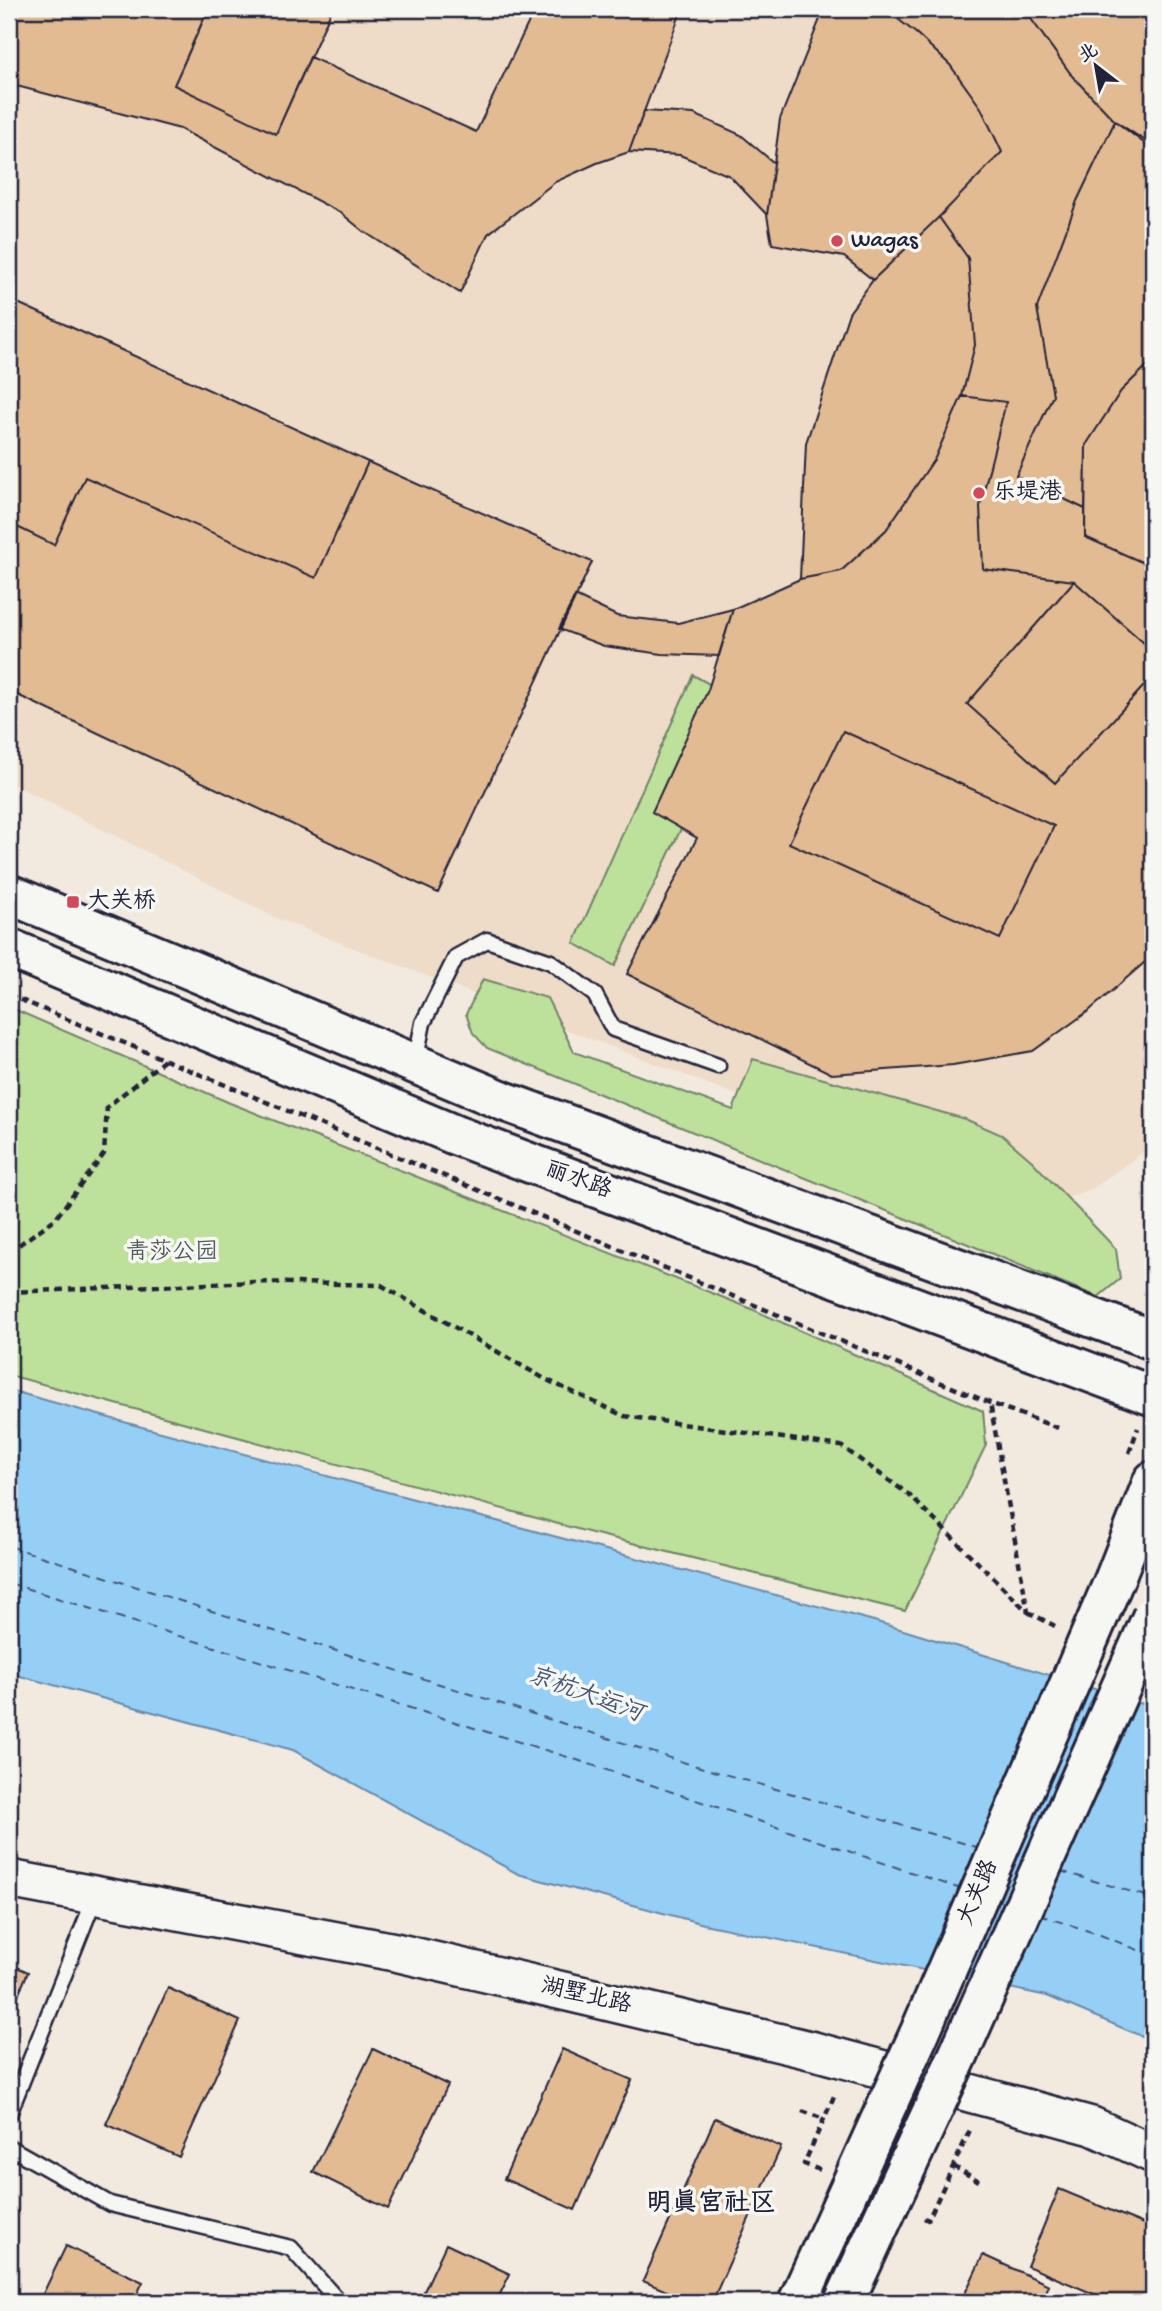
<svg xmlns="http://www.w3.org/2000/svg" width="1162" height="2311" viewBox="0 0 1162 2311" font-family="'Gochi Hand','LXGW WenKai TC',sans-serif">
  <rect width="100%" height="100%" fill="#f2eadf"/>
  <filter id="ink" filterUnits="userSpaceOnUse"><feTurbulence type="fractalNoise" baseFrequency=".0143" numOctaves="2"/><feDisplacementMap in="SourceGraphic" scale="14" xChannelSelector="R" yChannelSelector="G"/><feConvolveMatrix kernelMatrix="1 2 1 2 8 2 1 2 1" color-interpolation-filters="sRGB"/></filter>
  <g filter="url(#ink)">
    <path fill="#eedcc8" d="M9 9H1153V1133L1146 1150 1092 1189 1034 1209 278 919 9 782Z"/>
    <path fill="#bde19b" stroke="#70826b" stroke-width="2" d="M693 675 742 702 615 966 574 943Z
      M483 979 547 998 574 1052 733 1110 753 1059 965 1119 1002 1135 1032 1161 1116 1249 1120 1279 1098 1297 487 1048 473 1033 466 1014Z
      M9 1007 230 1103 747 1307 983 1411 986 1445 905 1611 588 1532 9 1375Z"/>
    <path fill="#96cff6" stroke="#688aab" stroke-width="2" d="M9 1390 142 1427 874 1621 1153 1707V2041L1047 1996 704 1924 518 1874 293 1750 9 1673Z"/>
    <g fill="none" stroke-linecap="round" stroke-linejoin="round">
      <path stroke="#455673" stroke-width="2" stroke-dasharray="9 7" stroke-linecap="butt" d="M9 1546 686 1763 980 1848
        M9 1583 577 1760 961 1889
        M1060 1871 1153 1898
        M1039 1915 1098 1934 1153 1956"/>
    </g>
    <path fill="#e3bb93" stroke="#22223b" stroke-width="2" d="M9 9H206L208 10 174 85 276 134 310 57 476 132 535 9H682L629 152 597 163 555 182 488 234 460 293 363 231 341 213 180 129 9 84Z
      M208 9H332L276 134 174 85Z
      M824 9H1153V955L1090 1010 1033 1051 953 1065 832 1074 627 974 697 838 652 812 708 690 733 609 800 579 806 443 849 313 873 280 844 257 772 244 767 215 780 119Z
      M885 9H1024L1073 77 1115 121 1077 201 1037 308 1053 395 1016 476 1085 509V537L1153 567V651L1074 581 983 569 980 506 1006 402 962 396 975 345 968 258 939 217 1002 152 981 108 950 65 917 34Z
      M1024 9H1153V150L1115 121 1073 77Z
      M644 111 694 114 741 135 774 163 767 215 730 176 680 155 629 152Z
      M1115 121 1153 146V360L1121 391 1086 445 1085 509 1016 476 1053 395 1037 308 1077 201Z
      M939 217 968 258 975 345 962 396 935 458 886 530 841 571 800 579 806 443 849 313 873 280Z
      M9 299 368 462 316 578 85 477 54 545 9 523Z
      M1153 360V567L1085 537 1086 445 1121 391Z
      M368 462 592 562 438 893 9 691V523L54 545 85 477 316 578Z
      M1074 581 1153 651V676L1055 783 967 704Z
      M575 596 617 616 678 623 733 609 719 656 662 654 604 646 559 629Z
      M843 731 1054 826 1000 939 789 843Z
      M9 1963 28 1972 9 2017Z
      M168 1988 240 2021 179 2157 106 2124Z
      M373 2049 448 2085 388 2209 313 2172Z
      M562 2049 632 2080 575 2210 504 2179Z
      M715 2118 781 2147 712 2302H692L643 2281Z
      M1059 2189 1153 2228V2302H1113L1027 2266Z
      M446 2244 510 2274 496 2302H419Z
      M66 2246 143 2282 133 2302H39Z
      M983 2255 1049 2285 1042 2302H961Z"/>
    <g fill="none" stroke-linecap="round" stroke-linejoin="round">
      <g stroke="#22223b" stroke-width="19">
        <path id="service" d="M415 1063 423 1023 456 957 487 940 551 962 595 995 613 1029 718 1066
          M9 2114 95 1897
          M9 2147 110 2204 291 2248 339 2302"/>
      </g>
      <g stroke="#22223b" stroke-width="42">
        <path id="tertiary" d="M9 1879 395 1952 589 1997 814 2051 1092 2126 1153 2154"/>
      </g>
      <g stroke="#22223b" stroke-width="44">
        <path id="secondary" d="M9 894 506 1102 1153 1340
          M9 948 455 1135 1153 1396"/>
      </g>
      <g stroke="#22223b" stroke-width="44">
        <path id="primary" d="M1115 1578 1153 1481"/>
      </g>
      <path stroke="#22223b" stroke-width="4.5" stroke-dasharray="7 5" stroke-linecap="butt" d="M9 995 990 1403 1061 1429
        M9 1252 55 1219 104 1154 107 1107 166 1059
        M9 1292 254 1282 381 1285 545 1379 624 1416 841 1446 908 1494 1028 1612 990 1403
        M1129 1453 1138 1428
        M1028 1612 1055 1626
        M802 2111 824 2119
        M953 2166 979 2181
        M820 2170 804 2164 835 2094
        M924 2218 928 2220 970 2130"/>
      <use href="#service" stroke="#f6f6f2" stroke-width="14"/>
      <use href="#tertiary" stroke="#f6f6f2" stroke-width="37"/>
      <use href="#secondary" stroke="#f6f6f2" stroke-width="38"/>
      <use href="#primary" stroke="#f6f6f2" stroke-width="38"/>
      <g stroke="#22223b" stroke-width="44" stroke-linecap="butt">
        <path id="primary-bridge" d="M798 2302 920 2032 1115 1578
          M844 2302 957 2058 1153 1615"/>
      </g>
      <use href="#primary-bridge" stroke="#f6f6f2" stroke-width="38"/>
    </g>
  </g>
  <g fill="#d1495b" stroke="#f6f6f2" stroke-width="2.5">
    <circle cx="837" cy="241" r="7"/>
    <circle cx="979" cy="493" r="7"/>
    <rect x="66" y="895" width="14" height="14" rx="3.5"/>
  </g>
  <g text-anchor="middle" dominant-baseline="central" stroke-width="7" stroke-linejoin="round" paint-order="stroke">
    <g font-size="23" fill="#22223b" stroke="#f6f6f2" text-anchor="start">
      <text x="851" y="241">Wagas</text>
      <text x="993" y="493">乐堤港</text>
      <text x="87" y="902">大关桥</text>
    </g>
    <g font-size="23" fill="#22223b" stroke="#f6f6f2">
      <text transform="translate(578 1181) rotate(20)">丽水路</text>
      <text transform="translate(979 1893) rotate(-67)">大关路</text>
      <text transform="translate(586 1997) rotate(13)">湖墅北路</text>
    </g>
    <g font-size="23" fill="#505b58" stroke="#f6f6f2">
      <text x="172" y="1253">青莎公园</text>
    </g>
    <g font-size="24" font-style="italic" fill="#455673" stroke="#f6f6f2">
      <text transform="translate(585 1696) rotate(20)">京杭大运河</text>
    </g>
    <g font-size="26" font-weight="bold" fill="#22223b" stroke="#f6f6f2">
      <text x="711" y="2205">明真宫社区</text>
    </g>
  </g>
  <rect width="1162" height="2311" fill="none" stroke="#f6f6f2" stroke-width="35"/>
  <rect x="18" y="18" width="1127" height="2276" fill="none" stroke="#22223b" stroke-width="2.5" filter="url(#ink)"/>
  <g transform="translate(1096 66) rotate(329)" stroke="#f6f6f2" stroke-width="5" paint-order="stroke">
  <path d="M0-5L12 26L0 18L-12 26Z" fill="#22223b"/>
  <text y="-10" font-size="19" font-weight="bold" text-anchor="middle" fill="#22223b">北</text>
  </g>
</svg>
